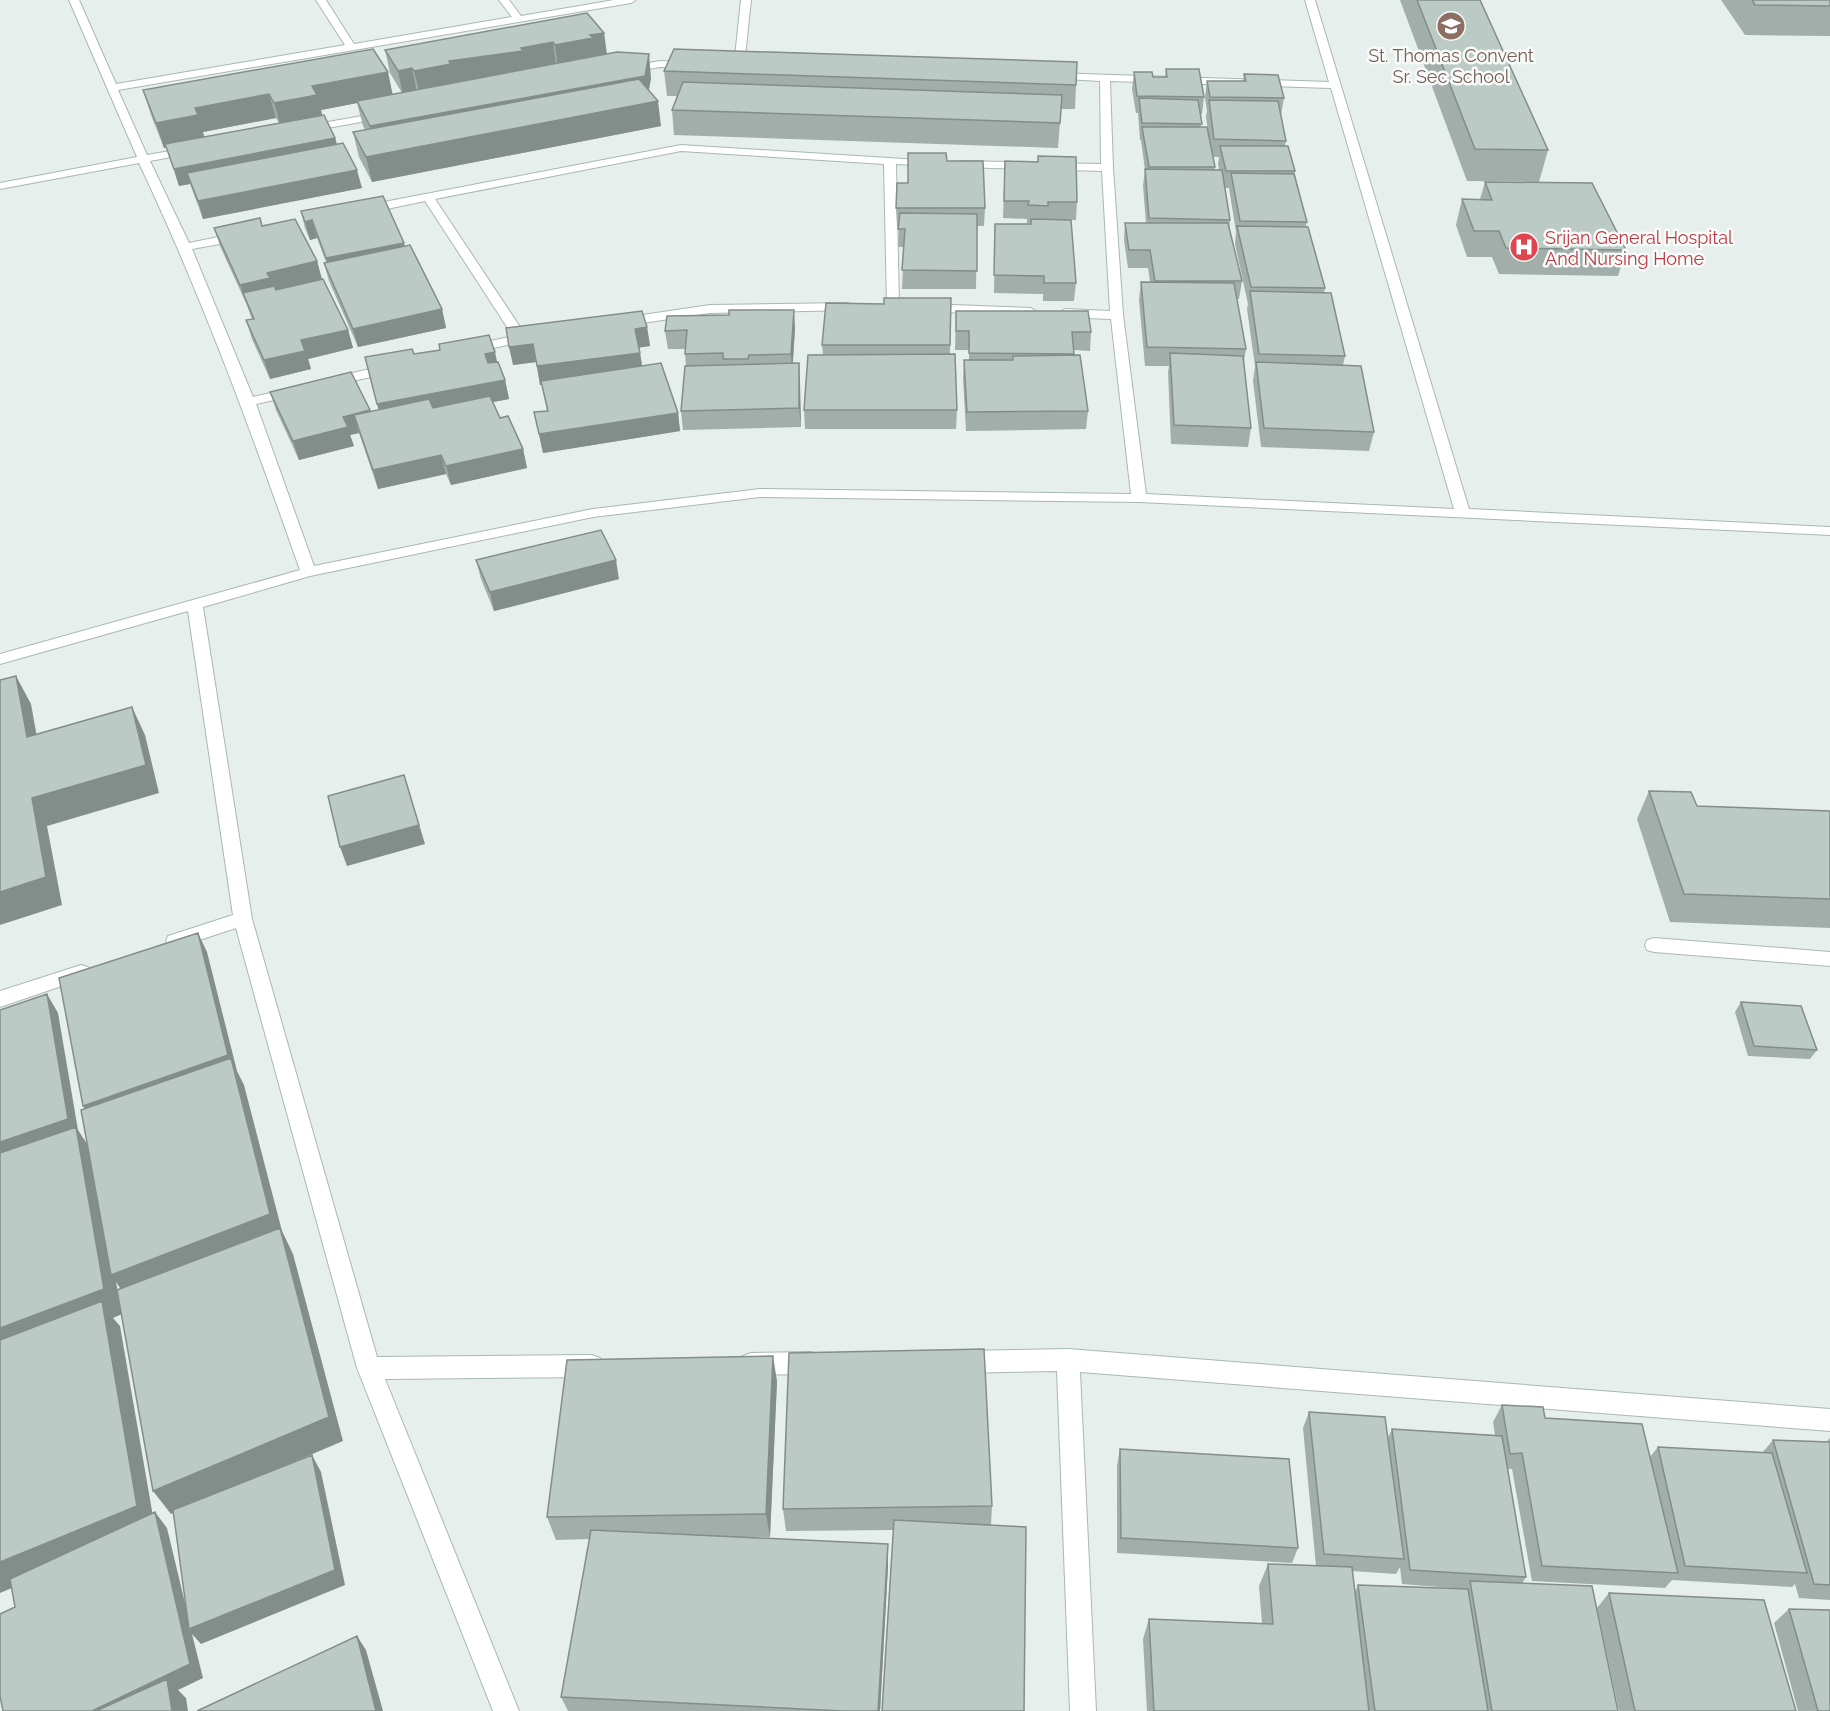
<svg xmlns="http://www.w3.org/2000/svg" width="1830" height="1711" viewBox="0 0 1830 1711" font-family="Raleway,sans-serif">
  <rect width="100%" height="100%" fill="#e6efeb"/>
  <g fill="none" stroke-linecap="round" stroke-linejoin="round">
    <g stroke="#a8b8b2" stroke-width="2">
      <path id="minor" d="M69 0H79L116 84 345 45 316 0H326L354 44 512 17 499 0H509L521 16 614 0H636L631 3 118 90 147 155 193 147 199 150 193 153 150 161 189 243 242 232 248 236 242 240 192 249 253 397 296 387 303 391 301 394 256 404 314 566 593 509 760 489 1131 494 1111 319 1065 317 1059 313 1065 309 1110 311 1102 171 960 167 954 164 960 161 1101 164 1100 81 1048 78V74L1052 73 1329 82 1305 0H1315L1469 509 1830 527V535L1139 502 760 497 593 517 310 576 203 607 252 919 377 1357 592 1355 600 1358 604 1366 600 1374 592 1377 385 1379 519 1711H493L357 1368 236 928 175 948 168 946 166 941 168 936 233 915 188 611 0 664V654L300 570C251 431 202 296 139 163L0 189V183L137 157ZM1110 81 1331 88 1454 509 1146 494 1123 315 1113 168Z
        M741 0H751L744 66 739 69 734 66Z
        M660 61 692 62 697 65 692 68 660 67 627 73 622 70 627 67Z
        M385 112 390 115 389 117 305 132 300 129 305 126Z
        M681 145 936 161 938 163 932 166 896 164 899 307 897 310 893 311 887 307 884 164 681 151 435 199 524 333 532 331 538 335 537 338 468 354 461 350 463 347 513 336 425 201 363 214 357 210 363 206Z
        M848 303 854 307 852 310 710 313 622 326 616 322 622 318 710 305Z
        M927 304 1031 308 1037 312 1031 316 923 311 921 308 923 305Z
        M392 364 399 368 397 371 331 386 324 382 326 379Z
        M1654 938 1830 952V966L1654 952 1647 950 1645 945 1647 940Z
        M81 965 88 967 91 972 88 977 0 1007V991Z
        M1068 1349 1830 1409V1431L1080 1372 1096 1711H1070L1057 1371 961 1373 953 1370 950 1362 953 1354 961 1351Z
        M811 1352 819 1355 822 1363 819 1371 811 1374 751 1375 743 1372 740 1364 743 1356 751 1353Z"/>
    </g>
    <use href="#minor" fill="#fff" fill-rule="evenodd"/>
  </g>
  <path fill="#a1aea9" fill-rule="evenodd" d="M1400 0H1480L1548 150 1539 182 1467 181Z
    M1721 0H1830V36L1745 35Z
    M604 33 607 54 651 78 649 90 661 126 372 182 359 157 353 132 365 130 363 126 357 103 321 110 322 115 335 138 337 144 362 188 203 219 190 184 179 186 166 147 164 148 151 115 143 90 393 94 402 93 390 73 385 50ZM276 118 279 123 204 137 203 132Z
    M1166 69 1204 97 1202 114 1200 113 1201 127 1210 145 1206 117 1207 111 1205 98 1207 81H1243L1244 74 1284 98 1281 115 1286 141 1285 146 1295 171V174L1307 222 1306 226 1325 288 1324 293 1345 356 1343 365 1374 432 1369 451 1261 447 1253 381 1255 366 1247 309 1248 304 1235 244 1236 232 1229 188H1225L1230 220 1229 229 1242 281 1239 299H1237L1246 349 1244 361 1251 428 1248 447 1171 444 1168 372 1169 366H1145L1139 300 1141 282H1150L1148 268H1128L1124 240 1125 223H1146L1143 186 1145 170 1141 140H1140L1138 113H1136L1132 89 1134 72 1153 77H1165ZM1213 157H1219L1218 164 1219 170H1215Z
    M664 71 1076 85 1075 109H1061L1058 148 674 135 672 110 677 96H667Z
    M947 161 985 208 984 226H977L976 289H902L904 247H898L899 226H897L896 208Z
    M1005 161 1077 202 1076 220H1071L1076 283 1074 301H1043V294L994 293 995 224H1031V223H1027V219L1003 218Z
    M1485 182 1626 250 1618 276 1499 274 1492 257H1467L1456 225 1462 199H1480Z
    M301 211 405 247 442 309 446 328 358 347 329 281 324 263 326 262 317 238 310 240 305 228Z
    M262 226 317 261 322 279 348 330 353 348 308 359 311 369 270 379 252 339 246 320 252 319 246 303 220 246 214 228Z
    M951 298 950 354 957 410 956 429H805L804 410 823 355 822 345 884 304Z
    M956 311 1091 332 1090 351 1074 350V355L1088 411 1086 429 966 431 963 379 964 360H969V350H955Z
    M647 327 650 346 639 347 642 366 678 413 680 431 543 453 534 412 547 411 542 385H540L536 362 513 365Z
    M795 328 793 363H799L801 427 683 430 681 411 686 366 685 354V349H668L665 331Z
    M414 354 505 380 509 399 493 402 500 418 523 449 527 468 451 485 446 474 378 489 359 433 350 435 354 446 299 460 276 410 270 392 370 412 379 410Z
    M476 560 619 579 494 611 481 579Z
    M1649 791 1697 806 1830 811V928L1670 922 1637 819Z
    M1741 1002 1817 1050 1810 1059 1748 1056 1735 1012Z
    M777 1381 770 1537H739L888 1566 880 1711H568L561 1697 590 1539 556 1540 547 1517Z
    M1502 1405 1545 1418 1650 1457 1658 1447 1762 1453 1773 1440 1827 1442V1441L1830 1438V1600L1799 1598 1795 1584 1792 1587 1672 1580 1665 1588 1532 1581 1512 1469H1507L1526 1577 1522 1583 1618 1711H1147L1143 1639 1149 1619 1262 1623 1259 1586 1268 1564 1316 1566 1303 1428 1309 1412 1388 1438 1392 1429 1495 1435 1493 1422ZM1400 1567 1402 1584 1465 1589 1358 1585 1355 1592 1352 1571 1396 1574Z
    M1120 1449 1298 1548 1292 1563 1117 1553V1466Z
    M992 1506 991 1525 893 1530 786 1531 783 1509Z
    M1609 1593 1796 1711H1619L1597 1608Z
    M1789 1609 1830 1711H1798L1774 1623Z"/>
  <path fill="#838d89" d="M604 33 607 57 558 69 555 45 590 35Z
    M553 42 556 66 420 95 414 71 449 61Z
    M649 54 651 78 647 100 376 151 370 126Z
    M412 68 417 92 403 95 398 71Z
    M388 72 393 96 321 110 323 120 281 128 274 103 312 86Z
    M269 94 276 118 203 132 205 140 164 148 156 123 195 108Z
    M658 101 661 126 372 182 366 157Z
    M335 138 340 156 187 173 190 184 179 186 174 169Z
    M357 170 362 188 203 219 198 201Z
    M312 220 317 238 310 240 305 222Z
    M404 243 408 261 331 276 326 258Z
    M317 261 322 280 274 291 243 293 246 303 240 285 267 273Z
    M442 309 446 328 358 347 353 329Z
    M794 310 795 328 792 373 791 354Z
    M647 327 650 346 637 348 635 329Z
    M348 330 353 348 308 359 311 369 270 379 264 360 301 340Z
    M533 344 536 362 513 365 509 347Z
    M495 352 499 371 489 373 485 354Z
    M640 353 643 371 540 385 537 366Z
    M799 363 800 381 801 427 799 408Z
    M505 380 509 399 382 423 377 404Z
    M370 410 375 429 354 415 359 433 350 435 354 446 299 460 293 441 343 417Z
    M678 413 680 431 543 453 539 434Z
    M523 449 527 468 451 485 446 466Z
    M441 455 446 474 378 489 373 470Z
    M616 560 619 579 494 611 490 592Z
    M16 676 31 704 42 765 27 737Z
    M132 707 145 735 159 793 47 826 62 905 0 925V892L32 798Z
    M404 775 425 844 347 866 340 847Z
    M198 933 207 952 237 1071 244 1085 282 1231 293 1254 343 1441 171 1514 153 1491 128 1300 116 1282 122 1314 113 1318 120 1326 155 1528 0 1593V1142L47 994 58 1013 78 1130 93 1153 95 1124 83 1106Z
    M773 1356 777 1381 770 1537 766 1514Z
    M312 1455 321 1472 345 1585 201 1644 192 1634 203 1678 178 1690 186 1698 188 1711H92L155 1512 167 1528 191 1628Z
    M888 1544V1566L880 1711H878Z
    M357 1636 366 1650 383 1711H376Z"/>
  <path fill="#bbcac4" stroke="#838d89" stroke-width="1.5" d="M1417 0H1480L1548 150 1475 149Z
    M1752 0H1830V6L1755 5Z
    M587 13 604 33 590 35 593 38 555 45 553 42 521 48 523 51 449 61 451 64 414 71 412 68 398 71 385 50Z
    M373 49 388 72 312 86 317 95 274 103 269 94 195 108 198 115 156 123 143 90Z
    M674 49 1077 62 1076 85 664 71Z
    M617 52 649 54 645 76 370 126 357 101Z
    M1166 69H1199L1204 97 1137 96 1134 72H1152L1153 77H1167Z
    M1244 74 1278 75 1284 98 1210 97 1207 81H1246Z
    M639 79 658 101 366 157 353 132Z
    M683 82 1062 95 1060 123 672 110Z
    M1139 98 1198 100 1202 124 1142 123Z
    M1209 100 1278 101 1286 141 1214 139Z
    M324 115 335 138 174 169 165 144Z
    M1142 127H1207L1215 167H1149Z
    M343 143 357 170 198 201 187 173Z
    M1220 146H1288L1295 171H1226Z
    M908 153H946L947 161H983L985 208H896L897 183H908Z
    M1038 156 1076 157 1077 202H1048V206L1028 205 1029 201H1004L1005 161 1038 162Z
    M1145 169 1222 170 1230 220 1149 218Z
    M1231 173 1294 174 1307 222 1240 221Z
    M1485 182 1592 183 1626 250 1506 248 1499 231H1474L1462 199 1492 200Z
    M383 196 404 243 326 258 312 220 305 222 301 211Z
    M900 213 977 214V271L902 270 905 229H898Z
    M260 218 262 226 295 219 317 261 267 273 270 278 240 285 214 228Z
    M1031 219 1071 220 1076 283H1044V276L994 275 995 224H1031Z
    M1125 223H1228L1242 281H1155L1150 250H1129Z
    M1237 226 1308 227 1325 288 1251 287Z
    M410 245 442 309 353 329 324 263Z
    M323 279 348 330 301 340 305 351 264 360 246 320 254 319 243 293 274 286 276 290Z
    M1141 282 1234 283 1246 349 1147 347Z
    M1250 291 1331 293 1345 356 1259 354Z
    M884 298H951L950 345H822L826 303 884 304Z
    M729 310H794L791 354 749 355 748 359H723V353L685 354 687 330 665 331 667 316 729 315Z
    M642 311 647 327 635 329 640 353 537 366 533 344 509 347 506 328Z
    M956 311H1088L1091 332H1072L1074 354 969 353V331H956Z
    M489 335 495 352 485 354 488 363 498 362 505 380 377 404 365 357 412 349 414 354 440 350 439 344Z
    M1170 353 1243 356 1251 428 1174 425Z
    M955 354 957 410H804L808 355Z
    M1080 355 1088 411 967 412 964 360H1013V356Z
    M1256 362 1361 366 1374 432 1264 428Z
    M661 363 678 413 539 434 534 412 548 411 541 381Z
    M799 363V408L681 411 685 366Z
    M351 372 370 410 343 417 348 427 293 441 270 392Z
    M490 396 500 418 508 416 523 449 446 466 441 455 373 470 354 415 429 399 433 408Z
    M601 530 616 560 490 592 476 560Z
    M16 676 27 737 132 707 146 765 32 798 46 877 0 892V680Z
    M404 775 419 825 340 847 328 796Z
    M1649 791 1691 792 1697 806 1830 811V899L1684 894Z
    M198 933 228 1055 83 1106 59 978Z
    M47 994 68 1119 0 1142V1010Z
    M1741 1002 1801 1006 1817 1050 1754 1046Z
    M231 1058 270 1214 111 1275 81 1110Z
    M76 1127 104 1289 0 1328V1153Z
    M280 1228 329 1417 153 1491 117 1290Z
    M102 1301 137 1506 0 1562V1340Z
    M984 1349 992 1506 783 1509 789 1353Z
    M773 1356 766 1514 547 1517 567 1360Z
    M1502 1405 1543 1407 1545 1418 1642 1424 1678 1573 1542 1566 1522 1453 1510 1454Z
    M1309 1412 1385 1417 1404 1559 1324 1554Z
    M1392 1429 1502 1436 1526 1577 1410 1570Z
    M1773 1440 1830 1442V1585L1814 1584Z
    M1658 1447 1772 1453 1807 1573 1685 1566Z
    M1120 1449 1289 1459 1298 1548 1121 1538Z
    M312 1455 335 1570 189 1629 173 1510Z
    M155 1512 190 1664 92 1711H3L0 1696V1614L15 1607 10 1579Z
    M894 1520 1026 1527 1024 1711H882Z
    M591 1530 888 1544 878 1711H842L561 1697Z
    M1268 1564 1352 1567 1369 1711H1154L1149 1619 1273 1624Z
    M1470 1581 1592 1586 1618 1711H1492Z
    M1358 1585 1468 1589 1488 1711H1375Z
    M1609 1593 1764 1600 1796 1711H1635Z
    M1789 1609 1830 1610V1711H1818Z
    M357 1636 376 1711H197Z
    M167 1679 172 1711H96Z"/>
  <defs>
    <g id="school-disc" transform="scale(1.5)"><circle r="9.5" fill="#8d6e63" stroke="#f7fbf9"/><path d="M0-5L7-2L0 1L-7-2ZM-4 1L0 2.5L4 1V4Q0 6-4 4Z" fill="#fff"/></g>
    <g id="hospital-disc" transform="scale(1.5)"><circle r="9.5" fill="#e0444e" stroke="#f7fbf9"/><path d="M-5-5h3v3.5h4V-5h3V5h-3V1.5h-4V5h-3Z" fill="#fff"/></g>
  </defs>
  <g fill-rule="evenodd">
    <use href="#school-disc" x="1451" y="26"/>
    <use href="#hospital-disc" x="1524" y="247"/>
  </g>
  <g text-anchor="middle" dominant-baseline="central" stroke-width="5" stroke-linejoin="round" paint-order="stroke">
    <g font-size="18" fill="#785e54" stroke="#f7fbf9">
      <text x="1451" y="55">St. Thomas Convent<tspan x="1451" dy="21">Sr. Sec School</tspan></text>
    </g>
    <g font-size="18" fill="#be3a42" stroke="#f7fbf9" text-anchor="start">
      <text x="1545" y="237">Srijan General Hospital<tspan x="1545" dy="21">And Nursing Home</tspan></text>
    </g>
  </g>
</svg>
